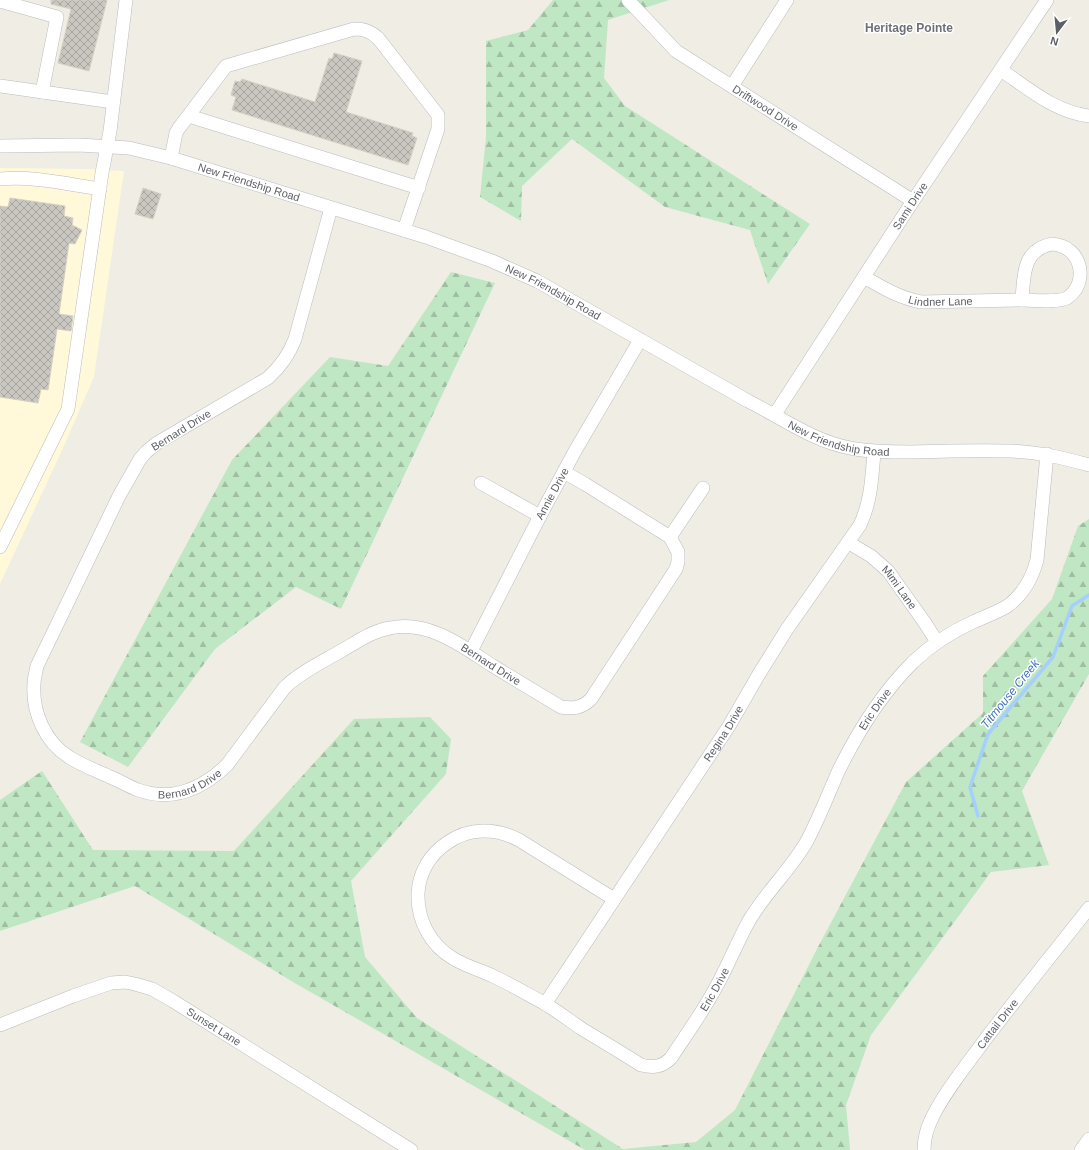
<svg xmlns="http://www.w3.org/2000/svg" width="1089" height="1150" viewBox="0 0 1089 1150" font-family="Arial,sans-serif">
  <defs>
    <pattern id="forest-firs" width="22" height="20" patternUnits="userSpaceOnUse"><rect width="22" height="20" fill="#c0e7c3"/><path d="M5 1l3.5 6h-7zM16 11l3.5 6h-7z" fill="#9fbea2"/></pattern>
    <pattern id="building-cross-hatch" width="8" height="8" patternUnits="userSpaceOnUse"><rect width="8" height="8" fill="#cac7c1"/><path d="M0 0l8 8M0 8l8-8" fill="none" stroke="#a7a5a0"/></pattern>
  </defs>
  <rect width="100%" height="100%" fill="#efede4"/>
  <path fill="#fff9d9" d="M0 168 91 169 124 171 94 377 64 446 0 584Z"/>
  <path fill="url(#forest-firs)" d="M553 0H669L608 20 604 78 625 106 810 224 768 284 750 230 665 207 572 139 522 186 521 221 480 197 486 137V41L528 30Z
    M451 272 495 283 341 609 296 587 215 649 128 767 80 742 232 460 330 357 388 366Z
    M1089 519V674L1022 791 1049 865 991 872 871 1035 846 1105 850 1150H585L293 982 135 886 0 931V800L42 771 93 850 234 851 354 719 430 717 451 739 446 774 351 881 365 957 417 1018 623 1149 696 1142 735 1110 818 947 906 782 983 713V676L1052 599 1078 526Z"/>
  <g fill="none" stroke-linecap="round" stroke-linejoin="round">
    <path stroke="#a4cfff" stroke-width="3.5" d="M978 816 970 787 988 734 1053 657 1072 606 1089 595"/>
  </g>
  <path fill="url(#building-cross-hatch)" stroke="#d4d0c2" d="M51 0H107L89 71 58 63 71 9 51 4Z
    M334 53 362 61 346 112 413 133 412 136 417 138 408 165 232 110 236 97 231 95 235 81 240 82 242 79 315 102 329 58 332 59Z
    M143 188 161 194 153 219 135 214Z
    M10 198 65 206 64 216 73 218 72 225 82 230 75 244 69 243 59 314 73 316 71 331 57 329 48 390 41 389 38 403 0 397V206L8 207Z"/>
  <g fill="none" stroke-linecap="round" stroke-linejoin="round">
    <g stroke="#b9bbc0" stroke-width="14">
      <g id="minor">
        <path id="s1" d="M628 0 676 51 913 201"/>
        <path d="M0 1 57 17 42 92"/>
        <path d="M1001 70C1029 89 1055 112 1089 116"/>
        <path d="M0 86 113 102"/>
        <path d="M732 86 787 0"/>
        <path d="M189 116 419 188"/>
        <path id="s2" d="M0 146 79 145 129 148 171 158 426 237 492 261 537 281 748 401C782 418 813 441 850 448 870 452 890 452 911 452 944 451 978 450 1011 451 1039 452 1063 458 1089 465"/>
        <path d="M171 158 176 133 179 128 226 66 354 29C364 29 370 31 378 38L438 115V129L404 230"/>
        <path d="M0 179C34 176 67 184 100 189"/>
        <path id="s3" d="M331 208 295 339C289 355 280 367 268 378L157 443 146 452 140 459 119 496 37 666C36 672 34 678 34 684 32 712 45 742 69 757 81 765 95 770 108 776 118 780 128 786 138 790 172 802 202 789 227 765L285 687C301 672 322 662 341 651 357 642 372 631 390 628 429 620 462 646 493 666 516 680 539 694 561 707 573 709 582 708 591 699L676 569 678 562V552L670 537 585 484 564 472"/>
        <path d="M1052 244C1083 246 1089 284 1067 298 1056 303 1034 300 1022 300 1024 276 1022 250 1052 244Z"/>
        <path id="s4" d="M864 277C883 288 900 298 921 302L1022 300"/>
        <path id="s5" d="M775 414 913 201 1047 0"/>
        <path d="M481 483 540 516"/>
        <path d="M670 537 703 488"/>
        <path id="s6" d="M849 543 871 556 888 571 925 623 937 642"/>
        <path d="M0 547 68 409 102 173 110 131 126 0"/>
        <path id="s7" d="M471 651 540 516 575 451 640 340"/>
        <path id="s8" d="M614 899 519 840C496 828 469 827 447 843 430 854 419 873 418 893 417 920 430 945 454 959 466 966 480 970 493 976 510 984 527 994 544 1003 557 1011 569 1020 582 1029 602 1041 622 1053 641 1065 654 1068 662 1067 671 1058 686 1035 702 1013 715 989 728 966 737 942 750 919 767 891 791 869 807 841 819 818 828 795 838 772 857 733 882 693 913 662 930 646 951 632 973 622 984 617 995 613 1006 607 1023 595 1032 579 1037 560L1047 454"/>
        <path id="s9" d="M545 1004 729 726 759 674 787 629 860 525C871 502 872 477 874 452"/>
        <path id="s10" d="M0 1025 73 996 111 983 125 982 135 984 152 989 173 1001 411 1150"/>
        <path id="s11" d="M924 1150C924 1139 927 1128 932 1118 945 1091 969 1062 987 1037 1020 994 1055 951 1089 908"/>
        <path d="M1081 1150 1089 1139"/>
      </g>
    </g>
    <use href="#minor" stroke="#fff" stroke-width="13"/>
  </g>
  <g text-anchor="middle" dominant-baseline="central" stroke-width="3" stroke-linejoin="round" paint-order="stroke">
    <g font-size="11" fill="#5c5f65" stroke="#fff">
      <text stroke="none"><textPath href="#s1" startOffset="176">Driftwood Drive</textPath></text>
      <text stroke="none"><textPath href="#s2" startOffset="254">New Friendship Road</textPath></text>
      <text stroke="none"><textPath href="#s5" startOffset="248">Sami Drive</textPath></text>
      <text stroke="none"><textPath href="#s2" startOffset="578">New Friendship Road</textPath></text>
      <text stroke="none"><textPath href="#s4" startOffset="82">Lindner Lane</textPath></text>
      <text transform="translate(181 430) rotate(-32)">Bernard Drive</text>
      <text stroke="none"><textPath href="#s2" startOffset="901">New Friendship Road</textPath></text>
      <text stroke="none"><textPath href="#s7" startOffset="177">Annie Drive</textPath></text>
      <text stroke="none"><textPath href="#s6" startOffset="68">Mimi Lane</textPath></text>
      <text stroke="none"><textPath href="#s3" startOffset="1173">Bernard Drive</textPath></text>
      <text stroke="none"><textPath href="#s8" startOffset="980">Eric Drive</textPath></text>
      <text stroke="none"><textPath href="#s9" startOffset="324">Regina Drive</textPath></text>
      <text stroke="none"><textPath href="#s3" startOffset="801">Bernard Drive</textPath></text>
      <text stroke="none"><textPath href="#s8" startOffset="656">Eric Drive</textPath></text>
      <text stroke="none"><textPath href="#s11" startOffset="148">Cattail Drive</textPath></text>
      <text stroke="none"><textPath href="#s10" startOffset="233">Sunset Lane</textPath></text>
    </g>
    <g font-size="12" font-weight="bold" fill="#6d7177" stroke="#fff">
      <text x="909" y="28">Heritage Pointe</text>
    </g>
    <g font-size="12" font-style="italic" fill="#4072be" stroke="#fff">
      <text transform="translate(1010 694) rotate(-51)">Titmouse Creek</text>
    </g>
  </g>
  <g transform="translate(1057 32) rotate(196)" stroke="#ffffff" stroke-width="3" paint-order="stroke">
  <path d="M0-3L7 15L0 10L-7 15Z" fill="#5c5f65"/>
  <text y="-6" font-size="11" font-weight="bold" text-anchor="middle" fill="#5c5f65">N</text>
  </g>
</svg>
